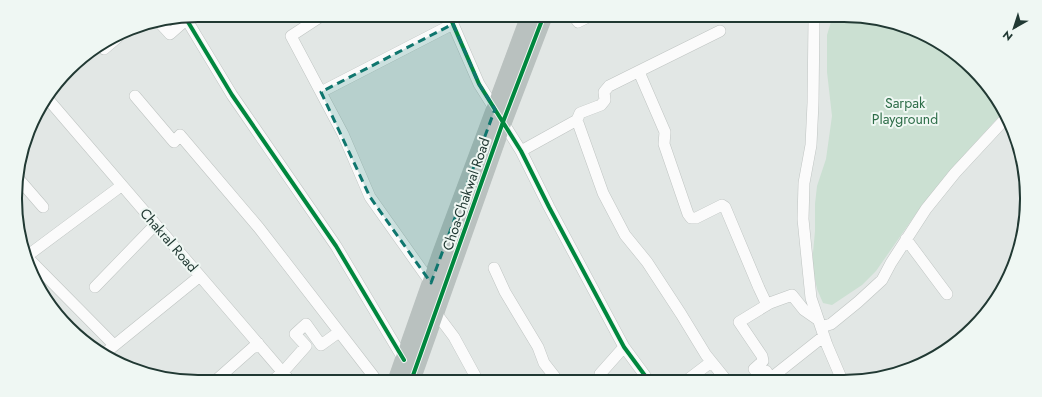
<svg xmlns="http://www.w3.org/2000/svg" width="1042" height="397" viewBox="0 0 1042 397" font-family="Jost,sans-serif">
  <rect width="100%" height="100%" fill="#e2e7e5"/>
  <path fill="#cbe0d2" d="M833 15H844L891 21 955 53 1003 107 1004 111 963 156 920 208 876 271 862 285 832 305 823 303 817 289 812 264 815 231V204L817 186 826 159 832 116 827 72V35Z"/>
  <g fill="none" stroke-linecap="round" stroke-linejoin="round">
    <g stroke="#bfc4c2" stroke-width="12">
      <path id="minor" d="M323 15 291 36 343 134 370 197 431 283
        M449 15 479 84 521 151 549 207 624 347 649 381
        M573 15 578 22 592 15
        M816 15 814 20 813 103 811 145 804 183 803 219 811 298 827 345 842 380
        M185 17 232 95 336 246 404 360
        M159 22 170 34 187 19
        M104 49 117 38
        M639 72 665 132 664 144 688 214 691 218H696L722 205 725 207 759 288 767 305
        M321 92 453 24
        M135 96 174 142 180 135 259 228 378 382
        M47 98 291 382
        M577 120 603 193 625 235 647 262 681 314 706 355 727 381
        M521 151 577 120 580 113 601 105 605 100 604 92 609 86 720 31
        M17 177 43 207
        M906 239 947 294
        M27 256 121 186
        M28 258 114 345
        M494 268 505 292 538 347 544 363 558 381
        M95 287 155 225
        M436 313 454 337 478 381
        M817 319 804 310 792 295 770 303 739 322 762 356 763 361 754 369 761 376 766 371 771 378 824 336
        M821 327 831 324 858 302 882 280 891 263 926 209 955 173 1006 118
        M105 353 200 276
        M599 381 600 374 624 347
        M686 381 711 362
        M214 382 258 343
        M271 382 283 372 306 346 295 334 306 324 321 345 339 332"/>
    </g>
    <g stroke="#bcc3c1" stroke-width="18">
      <path id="highway" d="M411 381 503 122 544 15
        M396 382 441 254 530 15"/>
    </g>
    <use href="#minor" stroke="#fbfbfb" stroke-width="11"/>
    <use href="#highway" stroke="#b9c1bf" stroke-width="17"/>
    <g stroke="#eff7f3" stroke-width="6">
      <path id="cycleway" d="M449 15 479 84 521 151 549 207 624 347 649 381
        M185 17 232 95 336 246 404 360
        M411 381 503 122 544 15"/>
    </g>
    <use href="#cycleway" stroke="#00873e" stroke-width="4"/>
  </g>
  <path fill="#0f766e" fill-opacity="0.2" stroke="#0f766e" stroke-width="3" stroke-dasharray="8 5" stroke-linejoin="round" d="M453 24 479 84 495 109 431 283 370 197 321 92Z"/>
  <g text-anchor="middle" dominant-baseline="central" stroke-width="4" stroke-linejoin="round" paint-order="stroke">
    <g font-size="14" fill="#2d6d48" stroke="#eff7f3">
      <text x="905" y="103">Sarpak<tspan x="905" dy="16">Playground</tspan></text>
    </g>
    <g font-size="14" fill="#213933" stroke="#eff7f3">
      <text transform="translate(466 194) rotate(-71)">Choa-Chakwal Road</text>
      <text transform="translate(169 240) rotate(49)">Chakral Road</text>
    </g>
  </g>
  <path d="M0 0H1042V397H0ZM198 22H844A176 176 0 0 1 1020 198V199A176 176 0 0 1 844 375H198A176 176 0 0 1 22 199V198A176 176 0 0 1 198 22Z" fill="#eff7f3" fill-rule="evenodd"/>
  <path fill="none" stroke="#213933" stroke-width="2" d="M198 22H844A176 176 0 0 1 1020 198V199A176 176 0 0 1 844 375H198A176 176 0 0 1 22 199V198A176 176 0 0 1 198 22Z"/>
  <g transform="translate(1014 28) rotate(219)" stroke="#eff7f3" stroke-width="3" paint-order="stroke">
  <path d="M0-3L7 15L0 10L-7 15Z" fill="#213933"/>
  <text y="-6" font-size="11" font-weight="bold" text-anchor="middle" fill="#213933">N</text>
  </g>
</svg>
